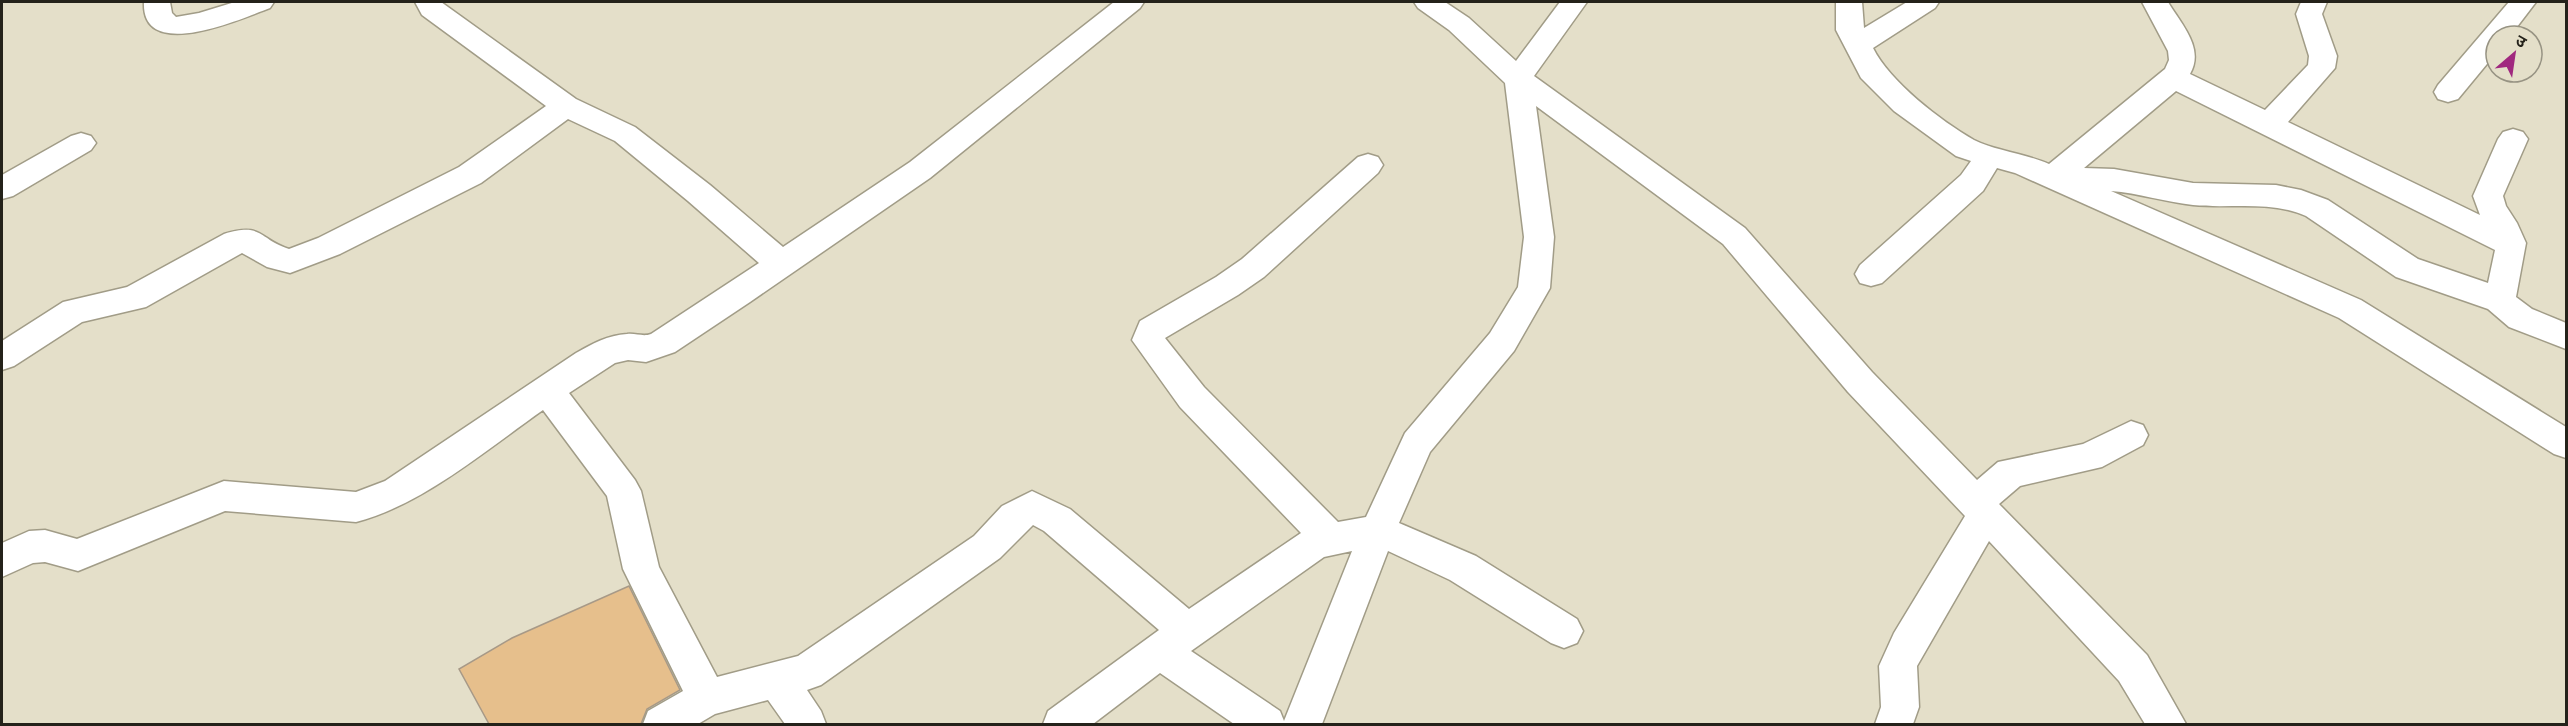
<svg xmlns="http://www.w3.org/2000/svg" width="2568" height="726" viewBox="0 0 2568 726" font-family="'PT Sans','Noto Sans Devanagari',sans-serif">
  <rect width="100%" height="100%" fill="#e4dfc9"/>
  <path fill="#e6bf8c" stroke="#a79987" stroke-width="1.5" d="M629 586 680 690 647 709 641 724H489L459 669 512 638Z"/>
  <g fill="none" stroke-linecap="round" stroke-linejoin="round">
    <g stroke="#a19c87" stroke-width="3">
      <path id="minor" d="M144 2H170L172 13 176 17 199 13 235 2H274L270 8C243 18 141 64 144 2Z
        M415 2H441L576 99 635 127 710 185 783 247 910 162 1114 2H1144L1140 8 930 178 750 302 675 352 646 362 628 360 615 363 569 393 635 480 641 491 659 567 717 677 798 656 974 536 1002 506 1032 491 1070 509 1189 609 1301 533 1180 407 1132 340 1140 321 1216 277 1242 259 1358 157 1368 154 1378 157 1383 165 1378 173 1264 277 1238 295 1165 338 1204 387 1338 522 1366 517 1405 433 1490 333 1518 287 1524 237 1505 83 1449 30 1418 8 1414 2H1445L1469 18 1516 61 1560 2H1587L1534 76 1745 228 1872 372 1977 480 1998 462 2083 444 2131 421 2143 425 2148 435 2143 445 2102 467 2020 486 1999 504 2147 655 2186 724H2145L2119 681 1989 541 1917 666 1919 707 1913 724H1875L1881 707 1879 666 1894 633 1965 516 1848 392 1723 244 1536 106 1554 237 1550 288 1514 351 1430 452 1399 523 1476 556 1577 619 1583 631 1577 643 1564 648 1551 643 1450 580 1388 551 1322 724H1234L1160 673 1093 724H1043L1048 711 1159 630 1044 531 1033 525 1000 558 821 685 807 690 821 711 826 724H785L768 700 715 714 698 724H643L648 711 683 691 623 569 607 496 543 410C486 450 422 505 356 522L225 511 78 571 45 562 33 563 2 577V543L29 531 45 530 77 539 224 481 356 492 385 481 576 353C592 344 608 335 627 334 636 333 643 337 651 334L759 263 688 201 615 141 568 119 481 183 340 254 290 273 267 267 242 253 146 307 82 322 14 366 2 370V341L63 302 127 287 224 234C263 222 258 239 289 249L318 238 459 167 546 106 422 15ZM1352 551 1284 721 1280 711 1191 651 1324 557Z
        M1836 2H1862L1864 28 1907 2H1939L1935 8 1873 48C1890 82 1941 121 1974 140 1993 150 2027 154 2049 164L2165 69 2169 60 2168 51 2142 2H2168C2181 24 2205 48 2190 74L2265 110 2308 65 2309 56 2296 14 2301 2H2327L2322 14 2337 56 2335 68 2288 122 2480 215 2473 196 2498 139 2503 132 2513 129 2523 132 2528 139 2503 196 2506 206 2517 223 2526 243 2516 297 2532 309 2566 323V349L2509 327 2488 309 2396 277 2306 216C2271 200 2230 209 2193 205 2165 202 2138 193 2111 191L2361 300 2566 427V458L2554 454 2339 318 2015 173 1997 168 1983 191 1882 283 1871 286 1860 283 1855 274 1860 265 1961 175 1971 161 1956 156 1894 111 1861 78 1836 30ZM2176 91 2495 250 2488 283 2418 259 2328 200 2301 190 2276 185 2193 183 2114 169 2084 168Z
        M2509 2H2536L2510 36H2496V53L2458 99 2448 102 2438 99 2434 92 2438 85Z
        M81 133 91 136 96 143 91 150 13 196 2 199V175L71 136Z"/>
    </g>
    <use href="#minor" fill="#fff" fill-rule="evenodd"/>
  </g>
  <rect width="2568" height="726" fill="none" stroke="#24221a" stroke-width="6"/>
  <g transform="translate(2514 54) rotate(29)"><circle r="28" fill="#e4dfc9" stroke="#979383" stroke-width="1.5"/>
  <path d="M0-4.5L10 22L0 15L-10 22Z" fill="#a0287f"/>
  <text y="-9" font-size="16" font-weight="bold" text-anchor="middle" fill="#24221a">उ</text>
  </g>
</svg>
